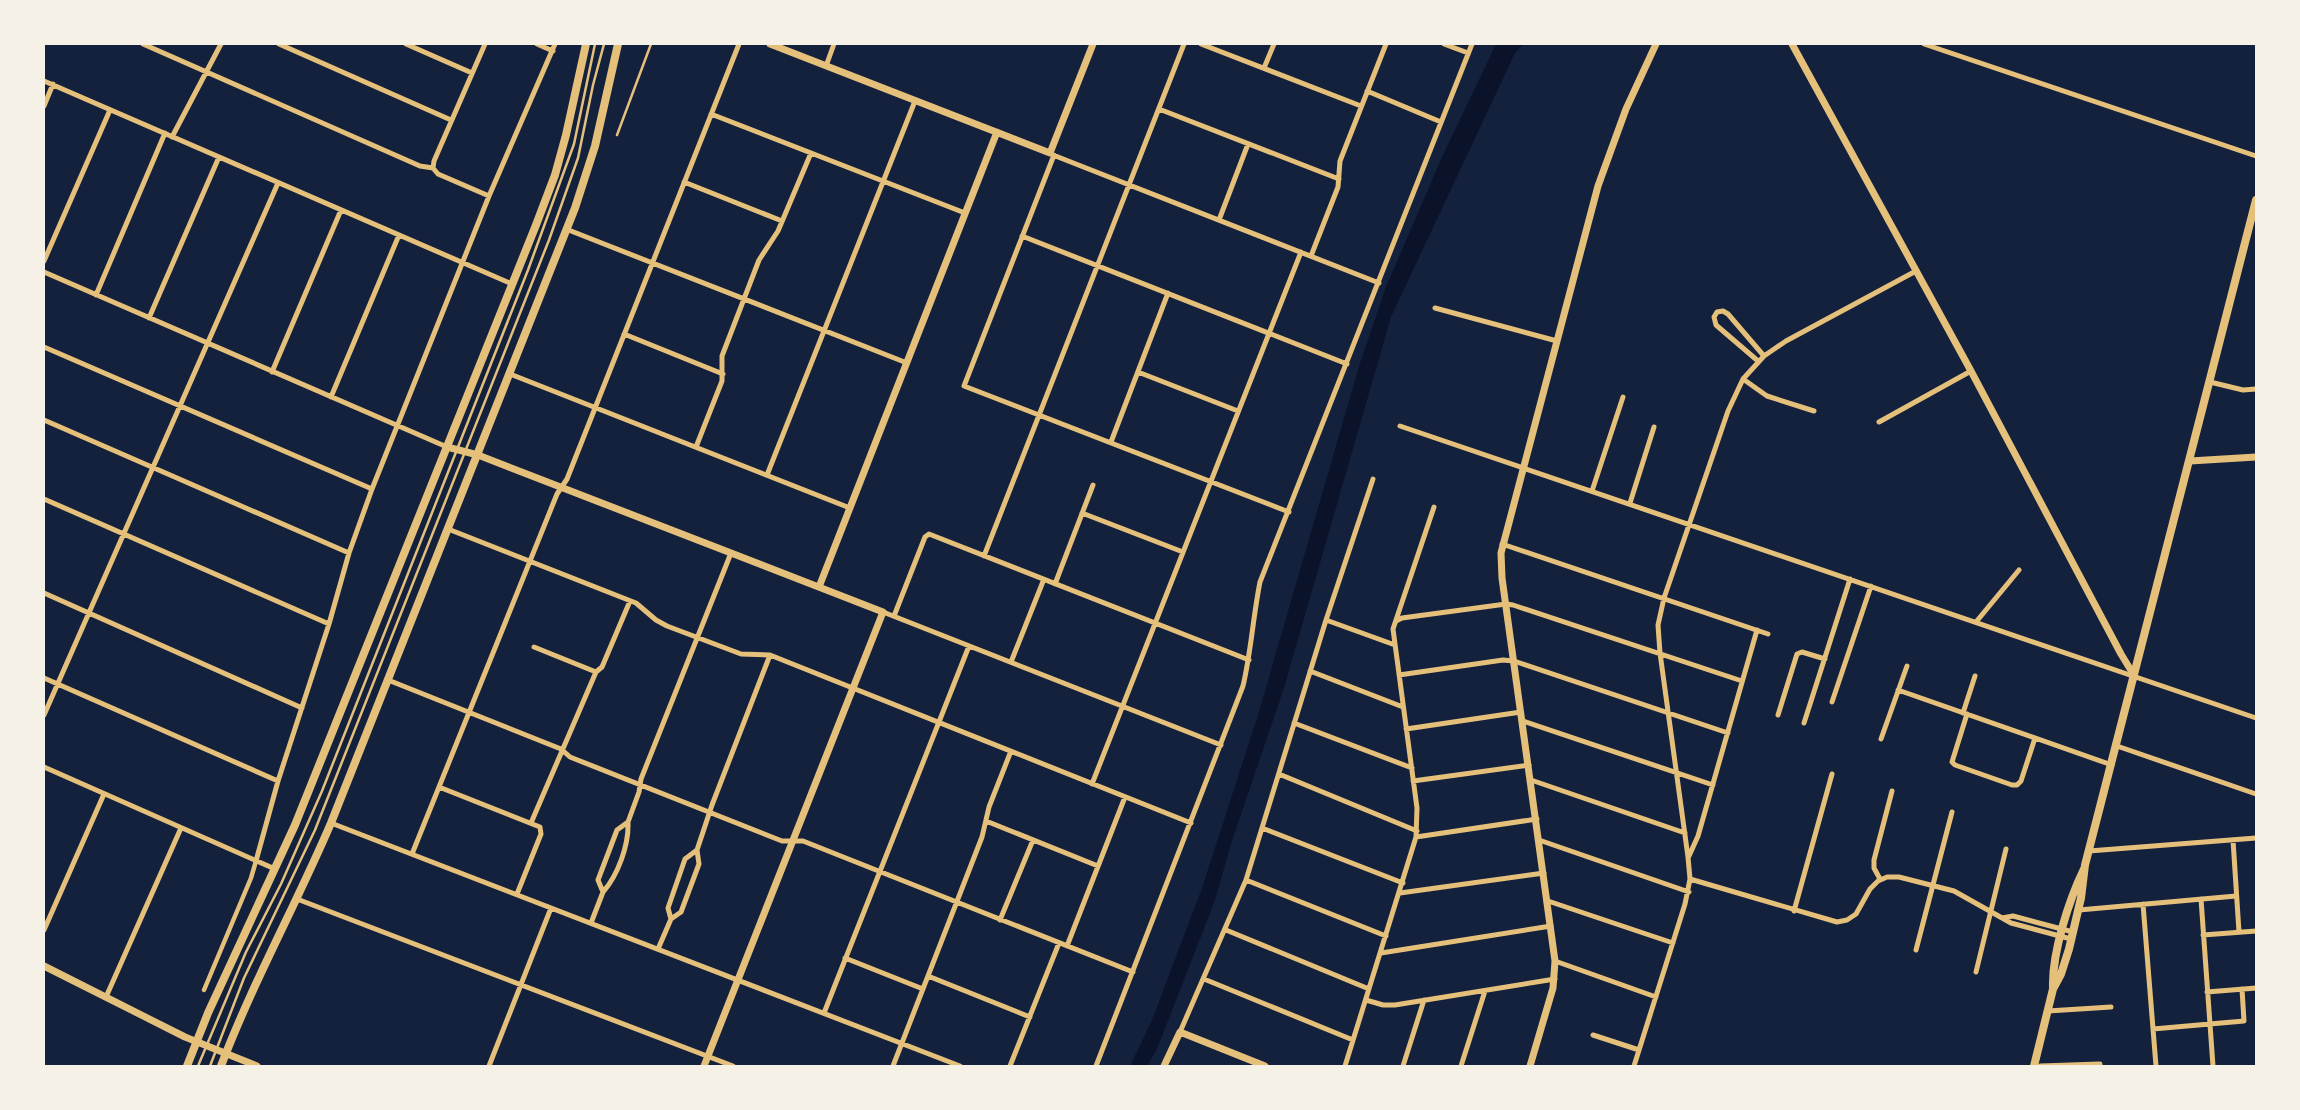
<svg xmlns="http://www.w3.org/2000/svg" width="2300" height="1110" viewBox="0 0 2300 1110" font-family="Bitter,serif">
  <rect width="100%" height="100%" fill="#14213d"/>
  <path fill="#0b132b" d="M1496 44H1524L1515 53 1391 317 1284 688 1232 841 1214 903 1157 1049 1147 1066H1130L1152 1020 1202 888 1258 715 1360 363 1386 287 1442 157Z"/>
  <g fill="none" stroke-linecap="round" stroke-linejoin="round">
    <path stroke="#e5c07b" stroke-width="2.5" d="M617 135 651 44
      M198 1066 246 952 281 884 322 791 528 270 574 144 595 44
      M210 1066 244 978 315 830 549 240 578 158 593 85 604 44"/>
    <path stroke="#e5c07b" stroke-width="4.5" d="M204 990 251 878 256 861"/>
    <path stroke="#e5c07b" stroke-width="5" d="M143 44 420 166 433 168 438 174 489 196
      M279 44 451 120
      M406 44 472 73
      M537 44 553 51
      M1201 44 1361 106
      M1444 44 1468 53
      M1924 44 2256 156
      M826 66 834 44
      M1264 68 1274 44
      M44 81 512 284
      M1367 91 1441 122
      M44 106 53 84
      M1159 109 1339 179
      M711 114 965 213
      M172 137 221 44
      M1053 155 1379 283
      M1054 155 964 386 1289 512
      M433 168 434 161 485 44
      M684 182 782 221
      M1219 220 1248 144
      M566 229 907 363
      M1022 236 1347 364
      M1311 256 1338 187 1340 161 1386 44
      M44 261 110 110
      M44 272 447 447
      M96 295 165 133
      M1435 308 1557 341
      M149 318 219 157
      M624 334 723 374
      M44 347 372 489
      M1758 361 1716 325 1714 317 1717 312 1723 311 1728 314 1764 356
      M272 372 341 210
      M1138 372 1238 411
      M510 374 850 508
      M1743 379 1767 396 1814 411
      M2210 382 2243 390 2256 389
      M331 397 399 235
      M44 420 349 553
      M1879 422 1971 371
      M1400 426 2256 718
      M1111 442 1168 293
      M696 447 722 381V356L759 260 778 231 811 153
      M767 475 915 101
      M1592 491 1623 397
      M44 499 329 624
      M1630 503 1654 427
      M1082 513 1183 552
      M448 529 636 603 656 620 667 626 741 654 770 655 1191 823
      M1502 544 1768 634
      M984 556 1184 44
      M1055 584 1093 485
      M44 593 302 708
      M883 612 1221 745
      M894 616 925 537 929 534 1249 660
      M1326 620 1395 645
      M1396 621 1402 618 1506 604 1513 605 1742 681
      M1976 622 2019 570
      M534 647 596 672
      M1011 662 1044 579
      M1310 671 1403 707
      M1399 675 1503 660 1514 661 1728 733
      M44 678 278 781
      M388 680 561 749 570 757 782 841H803L1133 972
      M1898 690 2112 765
      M1832 702 1871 586
      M1963 713 1975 676
      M1967 714 1952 762 1955 765 2012 785H2017L2021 781 2035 738
      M44 715 278 183
      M1778 715 1797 654 1802 652 1825 659
      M1523 721 1713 785
      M1294 723 1412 768
      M1804 723 1850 579
      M1406 729 1521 712
      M1881 739 1907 666
      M2117 746 2256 794
      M44 767 275 869
      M1279 774 1417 831
      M1531 780 1685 833
      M1413 781 1529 765
      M1092 784 1301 252
      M439 787 540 827 541 834 517 894
      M986 821 1098 866
      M331 823 960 1066
      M531 823 596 672 602 667 630 601
      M1262 828 1403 883
      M1416 837 1537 819
      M1539 840 1689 892
      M2233 840 2239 932
      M2089 851 2256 838
      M412 854 557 494 567 479 739 44
      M1689 856 1698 836 1757 630
      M256 861 278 781 329 624 349 553 372 489 489 196 555 44
      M1690 879 1837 922 1847 920 1856 914 1870 889 1878 881 1887 877H1899L1954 891 2011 923 2071 939
      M1880 879 1874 868V860L1892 791
      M1246 880 1386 936
      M603 892C618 875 629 845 628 822
      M1400 893 1544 873
      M297 899 733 1066
      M2201 899 2213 1066
      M1548 901 1673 943
      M2143 904 2156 1066
      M2079 910 2236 896
      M1794 911 1832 774
      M2002 918 2013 916 2073 932
      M671 919 681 912 699 864 697 850 712 805 770 655
      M1000 920 1033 840
      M591 923 603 892 598 880 617 830 628 822 639 792 641 779 731 553
      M44 930 104 794
      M1226 930 1369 989
      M2203 935 2256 931
      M1067 946 1125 797
      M658 949 671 919 668 908 685 859 697 850
      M1916 950 1952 812
      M1381 953 1551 926
      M845 958 923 989
      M1555 961 1656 997
      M1976 972 2006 849
      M928 976 1030 1017
      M1204 979 1353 1040
      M2207 992 2256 988
      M106 997 181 828
      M1366 1000 1383 1005H1395L1555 979
      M2048 1011 2111 1007
      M824 1013 969 646
      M2153 1029 2244 1021 2242 989
      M1180 1032 1246 880 1326 620 1373 479
      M1593 1035 1639 1050
      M489 1066 551 908
      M893 1066 982 837 989 807 1011 751
      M1010 1066 1059 943
      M1096 1066 1243 686C1251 652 1253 617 1260 582L1472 44
      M1345 1066 1416 837 1417 808 1393 629 1434 507
      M1403 1066 1424 1000
      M1461 1066 1485 991
      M1634 1066 1685 904 1690 879 1688 857 1660 653 1658 625 1664 598 1728 411 1743 379 1764 356 1786 341 1916 271
      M2040 1066 2100 1064V1066"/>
    <path stroke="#e5c07b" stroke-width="7" d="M770 44 1050 153 1093 44
      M1792 44 1971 371 2121 654 2135 677
      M447 447 478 455 883 612 704 1066
      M2190 461 2256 457
      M819 587 997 132
      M44 966 185 1037 257 1066
      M1164 1066 1180 1032 1265 1066
      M1530 1066 1553 988 1555 961 1502 578 1501 553 1598 186 1626 109 1656 44"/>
    <path stroke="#e5c07b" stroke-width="8" d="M2053 987C2052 952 2069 900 2084 869
      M187 1066 208 1013 295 825 536 225 555 175 566 135 586 44
      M221 1066C253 982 296 905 331 823L575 208 595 146 618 44
      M2034 1066 2053 989 2061 974 2069 949 2081 898 2085 865 2256 200"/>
  </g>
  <rect width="2300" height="1110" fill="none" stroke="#f6f1e7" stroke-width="90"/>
</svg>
